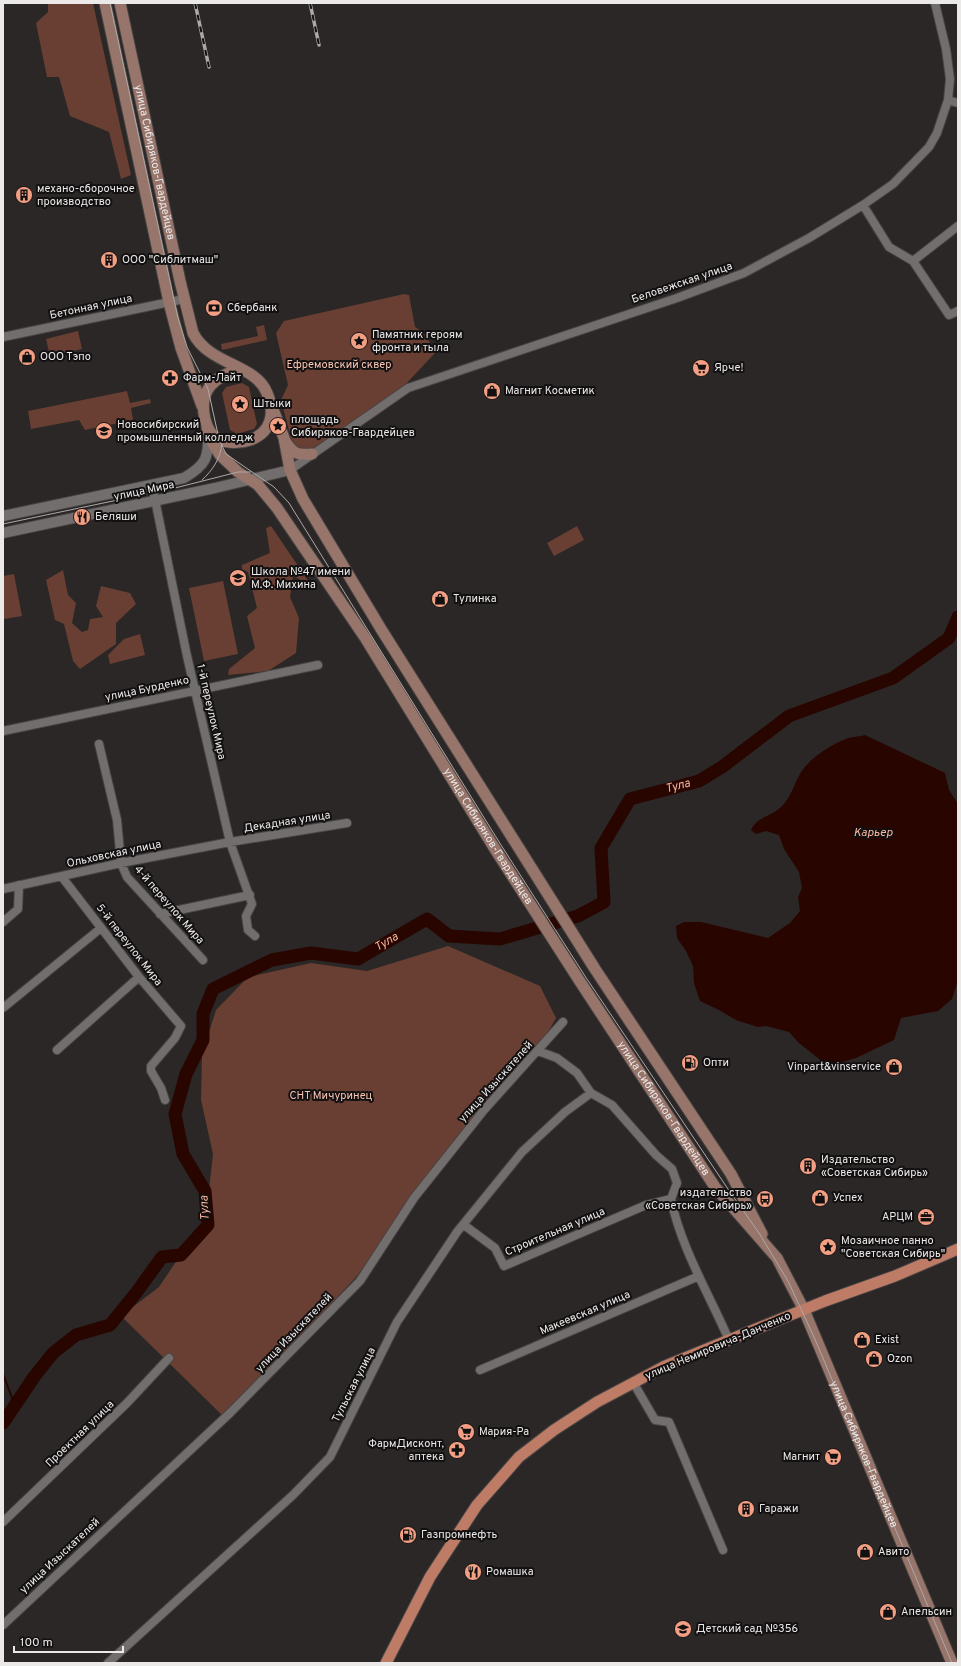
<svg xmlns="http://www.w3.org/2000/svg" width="961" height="1666" viewBox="0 0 961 1666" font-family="Overpass,sans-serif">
  <rect width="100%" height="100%" fill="#2a2726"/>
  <path fill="#683f32" d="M48 3H93L131 175 121 179 109 132 70 116 59 77H47L36 23 48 12Z
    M404 294 409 295 415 327 423 332 436 352 404 386 312 450 298 452 293 446 281 400 288 385 276 333 284 321Z
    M264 325 267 340 222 350 221 344 258 336 256 327Z
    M78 331 82 349 50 356 46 339Z
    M242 383 249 387 257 424 254 429 237 434 230 430 222 393 226 387Z
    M127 391 130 403 150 399 151 403 131 408 133 420 85 430 79 420 31 429 28 411Z
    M271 526 311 585 293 576 290 597 299 618 296 653 268 671 228 675 229 669 255 648 247 616 257 608 248 572 242 569V565L270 553 266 528Z
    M577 526 584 540 554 556 547 543Z
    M63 570 68 595 76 603 72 623 82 632 88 630 90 619 103 617 96 606 101 586 130 593 136 604 116 623V644L80 669 73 661 64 624 55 620 46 580Z
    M14 574 22 616 4 619 3 576Z
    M223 581 238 654 204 661 189 588Z
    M140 634 145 655 110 664 108 655 124 639Z
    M448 946 540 986 556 1018 537 1052 414 1198 357 1276 225 1418 121 1316 159 1287 206 1217 213 1154 201 1100 202 1054 216 1010 248 977 311 963 367 971Z"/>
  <path fill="#290500" d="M865 735 945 773 949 790 958 804V980L952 999 938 1011 901 1018 894 1040 856 1058 828 1066 799 1043 789 1032 766 1026 758 1027 736 1020 719 1010 700 1001 694 983 693 966 686 951 677 938 676 926 684 922H701L768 938 790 923 800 911 798 897 802 888 799 872 784 849 779 835 766 831 756 834 751 830C756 817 773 816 782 806 791 797 794 784 800 774 809 759 826 748 841 741 848 737 857 737 865 735Z"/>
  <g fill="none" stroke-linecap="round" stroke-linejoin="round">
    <path stroke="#290500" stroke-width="2" d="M3 1374 14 1403 3 1423"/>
    <path stroke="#290500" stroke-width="13" id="s1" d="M3 1423 34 1377 53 1353 76 1335 110 1325 136 1293 162 1257 181 1255 208 1225 205 1191 183 1154 175 1114 186 1074 203 1040V1014L213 989 272 960 311 953 358 959 427 919 449 936 500 939 578 916 604 902 601 848 630 799 699 781 722 767 789 716 893 678 949 638 958 617"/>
    <g stroke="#474443" stroke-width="10">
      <path id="minor" d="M948 100 958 103
        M863 205 889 247 913 261 949 315 958 311
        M913 261 958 226
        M3 337 184 299
        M290 470 408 388 677 298 744 273 809 238 863 205 893 184 929 147 937 133 948 100 950 79 946 49 935 3
        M152 485 187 656 230 842 252 904 246 916 248 930 255 936
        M3 731 318 665
        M99 744 117 820 121 863 127 877 203 960
        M62 877 139 977 181 1026 175 1038 151 1066V1071L161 1088 165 1100
        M3 889 121 863 230 842 347 823
        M160 914 250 895
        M3 922 18 909 19 885
        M3 1008 101 928
        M57 1050 139 977
        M538 1051 557 1058 577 1073 591 1093 612 1105 656 1155 672 1169 677 1183 671 1199
        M671 1199C681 1248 709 1294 729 1340
        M464 1225 495 1248 504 1266 646 1205 671 1199
        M480 1370 699 1276
        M633 1382 655 1420 669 1422 723 1550
        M3 1522 127 1403 169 1358
        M3 1625 230 1413 360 1281 414 1198 484 1110 563 1022
        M108 1663 293 1495 330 1457 397 1322 457 1232 522 1152 565 1112 591 1093"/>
    </g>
    <g stroke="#474443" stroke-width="12">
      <path id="tertiary" d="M3 516 184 478C206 465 209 458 208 433
        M3 533 215 488 290 470"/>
    </g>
    <g stroke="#474443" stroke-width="13">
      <g id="secondary">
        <path d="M105 3 169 302 181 348 202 406"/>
        <path id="s2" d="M120 3 180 281 193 333C209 365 256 364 267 393 270 400 272 408 271 416 268 440 237 448 218 439 210 435 207 427 205 419 198 390 214 377 240 369"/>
        <path d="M271 404 284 438 290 470 303 499 381 629 595 969 731 1174 762 1234"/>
        <path id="s3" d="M207 427 210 439 220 455 238 472 258 485 277 508 366 639 495 849 579 980 715 1187 777 1258 804 1310 952 1663"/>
        <path d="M285 441C293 454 297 455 312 454"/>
      </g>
    </g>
    <g stroke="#474443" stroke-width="13">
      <path id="primary" d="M386 1663 430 1577 477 1505 519 1457 554 1430 597 1402 665 1366 825 1301 895 1276 958 1249"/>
    </g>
    <use href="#minor" stroke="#726e6d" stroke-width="8"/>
    <use href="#tertiary" stroke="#726e6d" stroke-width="10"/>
    <use href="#secondary" stroke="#98756a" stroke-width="11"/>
    <use href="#primary" stroke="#be7b66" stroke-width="11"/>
    <g stroke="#aca9a8" stroke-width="1">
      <path id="s4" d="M110 3 178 318 187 347 208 389 219 439 226 454 274 487 289 503 501 845 585 976 728 1189 759 1233 788 1281 814 1337 952 1663"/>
      <path d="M202 480C213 470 220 459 222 444"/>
      <path d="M3 524 175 488 238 472H251"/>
    </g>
    <g stroke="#aca9a8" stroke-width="3.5">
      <path id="rail" d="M195 3 209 67
        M310 3 319 45"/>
    </g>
    <use href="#rail" stroke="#121010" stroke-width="2" stroke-dasharray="6" stroke-linecap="butt"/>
  </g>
  <defs>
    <g id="building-disc" transform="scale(0.9)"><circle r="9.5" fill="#f39f84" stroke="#121010"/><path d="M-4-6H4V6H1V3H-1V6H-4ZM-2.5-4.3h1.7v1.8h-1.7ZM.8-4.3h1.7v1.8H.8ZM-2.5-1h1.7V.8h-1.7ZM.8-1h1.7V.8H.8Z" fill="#111"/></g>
    <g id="bank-disc" transform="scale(0.9)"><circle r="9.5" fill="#f39f84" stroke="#121010"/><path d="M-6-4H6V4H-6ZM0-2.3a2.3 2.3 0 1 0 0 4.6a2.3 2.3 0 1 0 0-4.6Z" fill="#111"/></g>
    <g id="sight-disc" transform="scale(0.9)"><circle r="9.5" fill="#f39f84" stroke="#121010"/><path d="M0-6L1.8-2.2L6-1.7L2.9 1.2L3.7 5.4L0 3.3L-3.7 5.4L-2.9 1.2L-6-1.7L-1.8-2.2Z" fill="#111"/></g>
    <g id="shop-disc" transform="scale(0.9)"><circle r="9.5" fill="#f39f84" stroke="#121010"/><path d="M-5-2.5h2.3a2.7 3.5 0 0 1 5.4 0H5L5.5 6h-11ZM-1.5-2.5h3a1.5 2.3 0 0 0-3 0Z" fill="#111"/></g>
    <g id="supermarket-disc" transform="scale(0.9)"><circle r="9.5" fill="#f39f84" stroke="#121010"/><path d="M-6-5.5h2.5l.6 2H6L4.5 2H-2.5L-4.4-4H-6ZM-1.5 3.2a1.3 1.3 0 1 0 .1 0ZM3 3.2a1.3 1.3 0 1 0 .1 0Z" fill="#111"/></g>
    <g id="pharmacy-disc" transform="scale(0.9)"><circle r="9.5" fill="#f39f84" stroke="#121010"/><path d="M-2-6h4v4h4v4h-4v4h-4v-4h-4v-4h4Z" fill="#111"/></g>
    <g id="university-disc" transform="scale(0.9)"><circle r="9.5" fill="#f39f84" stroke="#121010"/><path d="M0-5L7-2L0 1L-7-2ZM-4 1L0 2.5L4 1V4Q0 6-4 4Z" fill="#111"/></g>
    <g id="restaurant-disc" transform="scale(0.9)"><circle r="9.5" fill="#f39f84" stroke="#121010"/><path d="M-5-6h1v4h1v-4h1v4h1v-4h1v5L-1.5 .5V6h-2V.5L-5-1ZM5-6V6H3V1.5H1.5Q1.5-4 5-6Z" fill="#111"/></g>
    <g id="school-disc" transform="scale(0.9)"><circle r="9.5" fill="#f39f84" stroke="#121010"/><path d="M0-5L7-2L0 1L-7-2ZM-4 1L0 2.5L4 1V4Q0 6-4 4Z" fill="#111"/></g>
    <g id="fuel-disc" transform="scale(0.9)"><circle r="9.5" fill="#f39f84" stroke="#121010"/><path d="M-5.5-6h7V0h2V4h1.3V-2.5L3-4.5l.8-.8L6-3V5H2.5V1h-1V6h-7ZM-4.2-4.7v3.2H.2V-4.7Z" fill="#111"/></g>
    <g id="bus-disc" transform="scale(0.9)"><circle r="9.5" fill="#f39f84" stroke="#121010"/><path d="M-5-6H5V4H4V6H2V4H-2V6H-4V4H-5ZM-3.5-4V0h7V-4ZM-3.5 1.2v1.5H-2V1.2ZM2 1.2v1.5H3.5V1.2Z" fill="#111"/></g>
    <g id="office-disc" transform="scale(0.9)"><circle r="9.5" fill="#f39f84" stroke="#121010"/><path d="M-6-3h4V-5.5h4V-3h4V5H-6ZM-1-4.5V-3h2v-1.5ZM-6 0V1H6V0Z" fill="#111"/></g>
  </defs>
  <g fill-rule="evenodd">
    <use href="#building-disc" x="24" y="195"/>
    <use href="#building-disc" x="109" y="260"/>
    <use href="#bank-disc" x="214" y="308"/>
    <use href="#sight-disc" x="359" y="341"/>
    <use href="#shop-disc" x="27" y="357"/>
    <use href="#supermarket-disc" x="701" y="368"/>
    <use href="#pharmacy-disc" x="170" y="378"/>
    <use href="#shop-disc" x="492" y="391"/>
    <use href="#sight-disc" x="240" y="404"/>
    <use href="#sight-disc" x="278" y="426"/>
    <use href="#university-disc" x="104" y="431"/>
    <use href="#restaurant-disc" x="82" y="517"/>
    <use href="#school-disc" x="238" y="578"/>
    <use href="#shop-disc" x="440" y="599"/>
    <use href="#fuel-disc" x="690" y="1063"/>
    <use href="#shop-disc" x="894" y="1067"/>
    <use href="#building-disc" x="808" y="1166"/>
    <use href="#shop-disc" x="820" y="1198"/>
    <use href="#bus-disc" x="765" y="1199"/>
    <use href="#office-disc" x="926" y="1217"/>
    <use href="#sight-disc" x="828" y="1247"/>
    <use href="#shop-disc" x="862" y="1340"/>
    <use href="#shop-disc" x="874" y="1359"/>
    <use href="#supermarket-disc" x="466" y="1432"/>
    <use href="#pharmacy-disc" x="457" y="1450"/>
    <use href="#supermarket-disc" x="833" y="1457"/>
    <use href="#building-disc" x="746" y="1509"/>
    <use href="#fuel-disc" x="408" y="1535"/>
    <use href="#shop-disc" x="865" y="1552"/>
    <use href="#restaurant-disc" x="473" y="1572"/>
    <use href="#shop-disc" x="888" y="1612"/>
    <use href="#school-disc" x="683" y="1629"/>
  </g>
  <g text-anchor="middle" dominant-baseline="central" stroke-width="4" stroke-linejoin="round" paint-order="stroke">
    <g font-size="11" fill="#ece9e9" stroke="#121010">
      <text stroke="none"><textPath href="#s2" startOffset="163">улица Сибиряков-Гвардейцев</textPath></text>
      <text transform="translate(682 283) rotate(-19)">Беловежская улица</text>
      <text transform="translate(91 307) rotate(-12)">Бетонная улица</text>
      <text transform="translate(144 491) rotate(-12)">улица Мира</text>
      <text transform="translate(147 689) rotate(-12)">улица Бурденко</text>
      <text transform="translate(211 712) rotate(77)">1-й переулок Мира</text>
      <text transform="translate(287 822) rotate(-9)">Декадная улица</text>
      <text stroke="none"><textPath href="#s3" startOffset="500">улица Сибиряков-Гвардейцев</textPath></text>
      <text transform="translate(114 854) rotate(-12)">Ольховская улица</text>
      <text transform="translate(169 905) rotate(49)">4-й переулок Мира</text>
      <text transform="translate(129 945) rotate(52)">5-й переулок Мира</text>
      <text transform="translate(496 1082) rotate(-48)">улица Изыскателей</text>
      <text stroke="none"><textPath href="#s3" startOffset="824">улица Сибиряков-Гвардейцев</textPath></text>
      <text transform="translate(555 1232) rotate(-23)">Строительная улица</text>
      <text transform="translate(585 1313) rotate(-23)">Макеевская улица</text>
      <text transform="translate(294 1333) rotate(-46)">улица Изыскателей</text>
      <text transform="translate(718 1346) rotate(-23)">улица Немировича-Данченко</text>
      <text transform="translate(354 1385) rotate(-63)">Тульская улица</text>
      <text transform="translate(80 1434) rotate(-44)">Проектная улица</text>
      <text stroke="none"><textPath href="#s4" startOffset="1661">улица Сибиряков-Гвардейцев</textPath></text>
      <text transform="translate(60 1556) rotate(-43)">улица Изыскателей</text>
    </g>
    <g font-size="11" fill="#ece9e9" stroke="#121010" text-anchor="start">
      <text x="37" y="189">механо-сборочное<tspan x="37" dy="13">производство</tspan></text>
      <text x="122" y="260">ООО "Сиблитмаш"</text>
      <text x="227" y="308">Сбербанк</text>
      <text x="372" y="335">Памятник героям<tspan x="372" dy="13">фронта и тыла</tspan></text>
      <text x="40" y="357">ООО Тэпо</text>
      <text x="714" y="368">Ярче!</text>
      <text x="183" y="378">Фарм-Лайт</text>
      <text x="505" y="391">Магнит Косметик</text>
      <text x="253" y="404">Штыки</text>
      <text x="291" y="420">площадь<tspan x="291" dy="13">Сибиряков-Гвардейцев</tspan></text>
      <text x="117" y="425">Новосибирский<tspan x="117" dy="13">промышленный колледж</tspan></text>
      <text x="95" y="517">Беляши</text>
      <text x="251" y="572">Школа №47 имени<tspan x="251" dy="13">М.Ф. Михина</tspan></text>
      <text x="453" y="599">Тулинка</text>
      <text x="703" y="1063">Опти</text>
      <text x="881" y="1067" text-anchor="end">Vinpart&amp;vinservice</text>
      <text x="821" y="1160">Издательство<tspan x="821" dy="13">«Советская Сибирь»</tspan></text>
      <text x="752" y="1193" text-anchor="end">издательство<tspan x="752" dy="13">«Советская Сибирь»</tspan></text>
      <text x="833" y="1198">Успех</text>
      <text x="913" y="1217" text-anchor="end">АРЦМ</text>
      <text x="841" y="1241">Мозаичное панно<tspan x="841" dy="13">"Советская Сибирь"</tspan></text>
      <text x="875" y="1340">Exist</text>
      <text x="887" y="1359">Ozon</text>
      <text x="479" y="1432">Мария-Ра</text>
      <text x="444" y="1444" text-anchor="end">ФармДисконт,<tspan x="444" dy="13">аптека</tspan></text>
      <text x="820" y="1457" text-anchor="end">Магнит</text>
      <text x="759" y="1509">Гаражи</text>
      <text x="421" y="1535">Газпромнефть</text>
      <text x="878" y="1552">Авито</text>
      <text x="486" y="1572">Ромашка</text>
      <text x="901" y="1612">Апельсин</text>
      <text x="696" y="1629">Детский сад №356</text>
    </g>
    <g font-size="11" fill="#f9c4b3" stroke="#121010">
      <text x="339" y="365">Ефремовский сквер</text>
      <text x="331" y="1096">СНТ Мичуринец</text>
    </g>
    <g font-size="12" font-style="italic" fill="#fcb6a0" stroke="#121010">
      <text stroke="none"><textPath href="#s1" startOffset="1129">Тула</textPath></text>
      <text x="873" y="833">Карьер</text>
      <text stroke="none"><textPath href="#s1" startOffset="732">Тула</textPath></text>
      <text transform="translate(205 1208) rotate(-93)">Тула</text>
    </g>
  </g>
  <rect width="961" height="1666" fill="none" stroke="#ece9e9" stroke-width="8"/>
  <path d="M14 1646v6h109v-6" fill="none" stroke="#ece9e9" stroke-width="2"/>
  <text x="20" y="1646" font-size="12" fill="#ece9e9" stroke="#121010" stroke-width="3" paint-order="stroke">100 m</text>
</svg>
